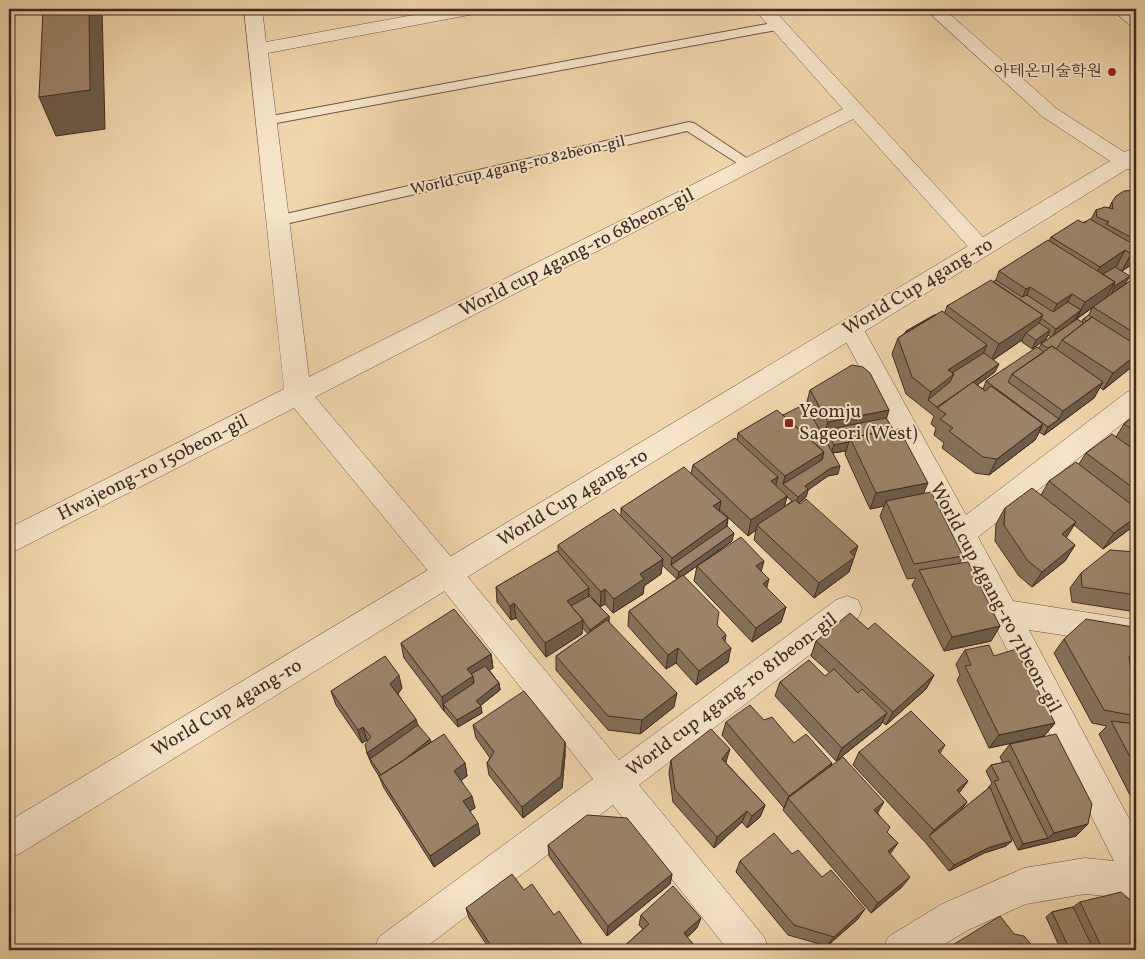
<svg xmlns="http://www.w3.org/2000/svg" width="1145" height="959" viewBox="0 0 1145 959" font-family="Vollkorn,'Noto Serif KR',serif">
  <rect width="100%" height="100%" fill="#f0d6ac"/>
  <filter id="stains"><feTurbulence type="fractalNoise" baseFrequency=".004" numOctaves="4"/><feColorMatrix values="0 0 0 0 .2 0 0 0 0 .09 0 0 0 0 .02 0 0 0 .5 -.17"/></filter>
  <radialGradient id="worn" r=".72"><stop offset=".6" stop-color="#630" stop-opacity="0"/><stop offset="1" stop-color="#630" stop-opacity=".3"/></radialGradient>
  <g fill="none" stroke-linecap="round" stroke-linejoin="round">
    <g stroke="#6b5645" stroke-width="2">
      <path id="service" d="M778 22 782 23 784 26 782 29 266 125 259 121 266 117Z
        M689 122 694 123 757 165 755 168H745L687 131 277 226 272 224 269 221 272 218 277 216Z"/>
    </g>
    <g stroke="#6b5645" stroke-width="1">
      <path id="minor" d="M244 9H262L266 42 446 9H483L480 13 474 14 268 53 309 377 843 109 754 9H773L993 248 990 253 982 255 974 253 853 119 315 397 458 565 619 760 836 600 847 596 858 600 862 609 858 618 639 785 764 937 769 950H728L613 805 422 950H374L379 937 593 779 438 583 294 408 19 549 9 553V528L284 389Z
        M1111 9H1131L1136 13V26L1130 25Z
        M851 319 860 322 863 328 966 515 1127 392 1136 389V413L978 537 1013 601 1136 620V646L1029 630 1136 832V899L1085 894 1026 904 968 930 935 950H883L888 937 942 904 1024 868 1085 858 1114 861 993 622 839 328 842 322Z"/>
    </g>
    <g stroke="#6b5645" stroke-width="1">
      <path id="tertiary" d="M925 9H944L1057 109 1124 152 1136 148V171L1127 169 21 853 9 858V821L1110 161 1043 117Z"/>
    </g>
    <use href="#service" fill="#f5e4c9" fill-rule="evenodd"/>
    <use href="#minor" fill="#f5e4c9" fill-rule="evenodd"/>
    <use href="#tertiary" fill="#f5e4c9" fill-rule="evenodd"/>
  </g>
  <path fill="#85725b" stroke="#3f2b23" fill-rule="evenodd" d="M1136 190V261L1133 260 1131 265 1122 271 1125 284 1136 279V360L1133 366 1103 390 1100 387 1094 398 1044 435 1039 432 1035 440 989 475 975 473 942 448 944 443 934 435 936 428 931 424 934 416 906 394 892 354 898 338 905 333 906 331 935 315 945 312 947 306 993 282 996 280 999 271 1049 241 1051 237 1091 219 1096 210 1109 208 1112 202ZM1092 308 1089 315 1083 319 1082 322 1077 319ZM1048 335 1051 337 1041 344 1039 348 986 381 983 389 977 385 995 372 993 360 1022 340V342L1032 349 1046 339Z
    M810 390 889 410 886 418 893 429 892 430 923 493 963 556 959 564 1000 626 991 641 944 651 912 585 916 578 907 579 880 516 884 506 870 509 845 454 846 451 833 453 838 474 828 476 808 490 806 497 799 503 854 556 849 572 814 598 754 540 756 530 748 536 719 509V511L728 518 727 526 732 541 707 559 761 571 767 588 786 607 781 622 752 642 694 581 697 566 683 576 717 625 726 635 725 641 728 662 696 685 676 663 666 669 628 626 629 611 677 579 662 565 661 574 644 586 643 594 613 613 605 604 600 607 589 594V596L609 616V622L674 707 640 734 608 730 556 670V656L588 634 582 627V634L546 657 516 618 511 620 497 602 496 587 558 552V545L621 516V508L691 474 693 465 737 440 738 433 806 406ZM787 497 792 501 784 507Z
    M1136 414V520L1131 528 1103 549 1074 525 1066 538 1075 545 1065 561 1032 587 1019 576 995 541 996 524 1005 508 1041 495 1049 481 1079 464 1086 453 1116 437 1124 424Z
    M1136 552V612L1072 602 1070 588 1081 573Z
    M868 629 934 675 926 689 886 725 882 722 880 726 836 761 775 696 780 682 825 676 830 673 811 656 816 641Z
    M1064 639 1136 648V660L1130 667 1136 711V717L1130 723 1136 724V807L1099 734 1107 726 1092 723 1054 653Z
    M401 643 491 654 493 668 489 670 499 683 500 690 480 706 482 713 458 727 444 711 404 658Z
    M965 650 994 656 1055 723 1044 736 989 748 957 680 960 675 956 664Z
    M402 688 398 694 418 725 431 742 465 763 467 776 461 780 475 808 470 811 480 834 434 867 384 788 379 776 372 765 367 753 368 741 367 740 362 743 336 705 331 691Z
    M764 720 794 743 832 763 830 767 878 813 887 832 890 854 902 887 871 913 783 810 784 808 722 735 726 722Z
    M473 725 565 742V755L562 788 523 818 489 775 487 763 490 758 476 738Z
    M1010 744 1088 824 1076 836 1018 850 1002 817 1006 846 984 853 949 871 925 842 853 765 859 752 945 745 940 753 968 781 959 793 967 802 959 812 989 788H988L992 783 986 771 991 765 1003 763 1000 757Z
    M671 760 726 762V763L765 805 760 817 747 828 742 822 714 848 673 802 669 773Z
    M548 845 672 874 670 884 607 936 549 856Z
    M792 854 858 919 827 946 788 935 736 872 740 861Z
    M524 890 554 915 584 947V950H490L469 918 466 908Z
    M1080 902 1136 950H1061L1046 917 1052 912 1073 907Z
    M641 915 697 928 687 937 698 950H621V949L643 929 639 925Z
    M1014 934 1036 950H947L951 946Z"/>
  <path fill="#6c5c4a" stroke="#3f2b23" d="M89 9H102L105 129 56 136 39 97Z
    M1125 250 1116 267 1091 284 1100 267Z
    M1136 251V255L1131 265 1122 271 1131 254Z
    M1130 276 1125 284 1111 294 1115 286Z
    M1115 282 1106 298 1076 319 1085 302Z
    M1030 287 1023 304 1020 303 1026 289Z
    M1072 294 1063 310 1049 321 1057 304Z
    M1081 310 1076 319 1052 337 1056 329Z
    M1043 315 1035 332 1026 333 1022 340 991 361 999 344Z
    M1050 330 1046 339 1032 349 1036 340Z
    M987 345 980 361 947 391 928 400 931 392 948 370Z
    M1136 354V360L1133 366 1103 390 1113 373Z
    M999 364 995 372 942 411 938 408Z
    M1103 382 1094 398 1044 435 1048 427 1059 419 1063 411Z
    M889 410 884 427 826 430 823 438 828 422Z
    M1043 424 1039 431 1042 427 1035 440 989 475 997 459Z
    M893 429 890 437 857 436Z
    M849 442 846 451 831 453 834 445Z
    M824 452 819 468 783 484 785 476Z
    M840 466 838 474 828 476 808 490 806 497 796 505 798 497 805 486 831 468Z
    M778 477 774 492 771 481Z
    M928 483 921 499 886 501 884 506 870 509 876 493Z
    M787 496 783 512 757 525 756 530 748 536 751 520Z
    M721 501 718 517 713 506Z
    M1136 517V520L1131 528 1103 549 1114 533Z
    M728 518 725 534 671 565 672 558Z
    M1076 522 1066 538 1062 534Z
    M734 533 732 541 677 580 679 572Z
    M1075 545 1065 561 1032 587 1042 572Z
    M858 546 849 572 814 598 819 583 850 552Z
    M663 559 661 574 644 586 643 594 613 613 614 599 640 574Z
    M764 561 760 576 756 566Z
    M769 579 765 594 763 584Z
    M589 588 588 603 572 614 567 601Z
    M605 589V604L600 607 601 592Z
    M514 603 516 618 511 620 510 606Z
    M786 607 781 622 752 642 756 628Z
    M609 616V623L590 637V630Z
    M583 620 582 634 546 657 545 643Z
    M1000 626 991 641 944 651 952 637Z
    M678 648 676 663 666 669 668 655Z
    M731 648 728 662 696 685 699 671Z
    M491 654 493 668 473 681 475 690 443 704 444 711 442 697 467 669Z
    M399 675 402 688 394 698 390 684Z
    M934 675 926 689 886 725 893 712Z
    M499 683 500 690 477 708 476 701Z
    M677 693 674 707 640 734 642 720Z
    M481 706 482 713 458 727 457 720Z
    M887 713 880 726 836 761 842 748Z
    M416 719 420 732 370 759 367 753Z
    M1055 723 1044 736 989 748 999 735Z
    M363 727 367 740 362 743 358 730Z
    M430 739 432 746 383 777Z
    M565 742V755L562 788 523 818 522 807Z
    M730 749 726 762 719 772 722 759Z
    M465 763 467 776 457 783 454 771Z
    M832 763 826 776 788 798 784 808 789 796Z
    M968 781 958 794 957 790Z
    M472 796 475 808 466 813 463 801Z
    M884 802 877 814 874 810Z
    M967 802 958 814 929 836 934 830Z
    M765 805 760 817 747 828 752 816Z
    M747 811 742 822 714 848 717 837Z
    M478 823 480 834 434 867 430 856Z
    M1088 824 1076 836 1018 850 1023 844 1048 838 1054 833Z
    M1012 841 1006 846 984 853 949 871 954 865 990 847Z
    M898 843 890 854 888 851Z
    M672 874 670 884 607 936 608 926Z
    M910 877 902 887 871 913 878 903Z
    M865 909 858 919 827 946 834 937Z
    M701 918 697 928 681 943 684 933Z"/>
  <path fill="#9b846a" stroke="#3f2b23" d="M43 9H89L90 90 39 97Z
    M1136 190V240L1106 224 1109 222 1097 217 1096 210 1105 207 1113 209 1112 202 1116 196 1124 191Z
    M1090 219 1136 246V251L1131 254 1125 250 1100 267 1051 237 1078 220 1084 223Z
    M1048 240 1115 282 1085 302 1072 294 1057 304 1030 287 1026 289 999 271Z
    M1115 267 1130 276 1115 286 1114 285 1115 282 1103 274Z
    M1134 278 1136 279V334L1093 307Z
    M991 280 1043 315 999 344 947 306Z
    M996 280 1022 297 1027 295 1053 312 1068 302 1081 310 1056 329 1041 318 1043 315 993 282Z
    M942 311 987 345 948 370 954 374 931 392 912 377 898 338Z
    M934 315H935L907 332 906 331Z
    M1089 315 1092 317 1087 321 1083 319Z
    M1092 317 1136 345V355L1113 373 1062 340Z
    M1077 319 1084 323 1062 340 1058 347 1055 349 1052 346 1048 348 1041 344Z
    M1039 323 1050 330 1036 340 1026 333Z
    M1052 346 1103 382 1063 411 1012 374Z
    M1037 347 1044 352 1012 374 1008 382 1059 419 1048 427 986 381Z
    M984 353 999 364 973 382 937 407 928 400 950 382 954 374 952 373Z
    M852 365 863 367 870 373 889 410 828 422 810 390Z
    M973 382 985 391 991 386 1043 424 997 459 983 457 949 431 953 428 940 419 946 414 937 408Z
    M805 404 840 466 831 468 805 486 808 489 798 497 783 484 822 460 824 452 783 415Z
    M777 410 824 452 785 476 738 433Z
    M1136 414V432L1124 424Z
    M886 418 893 429 850 438 849 442 834 445 826 430Z
    M899 429 928 483 876 493 850 438Z
    M1112 434 1136 451V490L1086 453Z
    M735 438 778 477 771 481 787 496 751 520 693 465Z
    M1076 462 1136 508V517L1114 533 1049 481Z
    M684 467 721 501 713 506 728 518 672 558 621 508Z
    M1032 488 1076 522 1062 534 1075 545 1042 572 1028 561 1004 525 1005 508Z
    M931 492 963 556 914 564 886 501Z
    M806 499 858 546 850 552 855 557 819 583 757 525 795 500 800 504Z
    M614 509 663 559 640 574 644 579 614 599 605 589 601 592 558 545Z
    M727 526 734 533 679 572 671 565Z
    M741 537 764 561 756 566 769 579 763 584 786 607 756 628 697 566Z
    M1110 550 1136 552V595L1082 587 1081 573Z
    M557 551 589 588 567 601 583 620 545 643 514 603 510 606 496 587Z
    M968 562 1000 626 952 637 919 570Z
    M683 575 719 612 717 625 726 635 722 638 731 648 699 671 678 648 668 655 629 611Z
    M589 596 609 616 590 630 581 617 571 606Z
    M454 609 491 654 467 669 473 676 442 697 401 643Z
    M850 613 868 629 875 623 934 675 893 712 816 641Z
    M1086 619 1133 627 1136 648V658L1129 656 1136 711V716L1104 710 1064 639Z
    M607 620 677 693 642 720 608 716 556 656Z
    M989 645 994 656 1016 649 1055 723 999 735 965 666 971 665 965 650Z
    M385 656 399 675 390 684 416 719 367 753 365 744 371 737 363 727 358 730 331 691Z
    M809 660 825 676 834 669 858 693 862 689 887 713 842 748 780 682Z
    M485 666 499 683 476 701 481 706 457 720 443 704 474 683 473 676 471 674Z
    M524 691 565 742 561 776 522 807 487 763 494 752 473 725Z
    M750 705 764 720 772 717 794 743 806 734 832 763 789 796 726 722Z
    M911 711 945 745 938 751 968 781 957 790 967 802 934 830 859 752Z
    M1111 721 1136 724V768Z
    M418 725 430 739 404 760 381 775 370 759Z
    M711 729 730 749 722 759 765 805 752 816 747 811 717 837 675 790 671 760Z
    M444 734 465 763 454 771 472 796 463 801 478 823 430 856 379 776Z
    M1056 734 1092 804 1088 824 1054 833 1010 744Z
    M843 757 884 802 874 810 890 827 887 832 898 843 888 851 910 877 878 903 788 798Z
    M1009 761 1048 838 1023 844 994 781 999 780 991 765Z
    M990 787 1012 841 990 847 954 865 929 836Z
    M587 815 627 818 672 874 608 926 548 845Z
    M774 833 792 854 798 850 822 877 831 870 865 909 834 937 794 925 740 861Z
    M512 874 524 890 532 884 554 915 559 911 584 947 579 950H494L466 908Z
    M673 886 701 918 684 933 698 950H622L621 949 649 924 641 915Z
    M1121 892 1136 905V950H1103L1080 902Z
    M1073 907 1094 950H1070L1052 912Z
    M1000 916 1014 934 1024 936 1036 950H953L951 946Z"/>
  <g fill="#8f2418" stroke="#f5e4c9" stroke-width="2">
    <circle cx="1112" cy="72" r="5"/>
    <rect x="784" y="418" width="10" height="10" rx="2.5"/>
  </g>
  <g text-anchor="middle" dominant-baseline="central" stroke-width="4" stroke-linejoin="round" paint-order="stroke">
    <g font-size="16" fill="#3f2b23" stroke="#f5e4c9" text-anchor="end">
      <text x="1102" y="72">아테온미술학원</text>
    </g>
    <g font-size="16" fill="#3f2b23" stroke="#f5e4c9">
      <text transform="translate(518 166) rotate(-13)">World cup 4gang-ro 82beon-gil</text>
    </g>
    <g font-size="19" fill="#3f2b23" stroke="#f5e4c9">
      <text transform="translate(577 253) rotate(-27)">World cup 4gang-ro 68beon-gil</text>
      <text transform="translate(918 287) rotate(-31)">World Cup 4gang-ro</text>
      <text transform="translate(153 468) rotate(-27)">Hwajeong-ro 150beon-gil</text>
      <text transform="translate(573 498) rotate(-31)">World Cup 4gang-ro</text>
      <text transform="translate(995 598) rotate(62)">World cup 4gang-ro 71beon-gil</text>
      <text transform="translate(732 695) rotate(-37)">World cup 4gang-ro 81beon-gil</text>
      <text transform="translate(227 708) rotate(-31)">World Cup 4gang-ro</text>
    </g>
    <g font-size="19" fill="#3f2b23" stroke="#f5e4c9" text-anchor="start">
      <text x="799" y="412">Yeomju<tspan x="799" dy="22">Sageori (West)</tspan></text>
    </g>
  </g>
  <rect width="1145" height="959" fill="none" stroke="#f0d6ac" stroke-width="30"/>
  <rect x="10" y="10" width="1125" height="939" fill="none" stroke="#3f2b23" stroke-width="2.5"/>
  <rect x="15" y="15" width="1115" height="929" fill="none" stroke="#3f2b23"/>
  <rect width="100%" height="100%" filter="url(#stains)"/>
  <rect width="100%" height="100%" fill="url(#worn)"/>
</svg>
